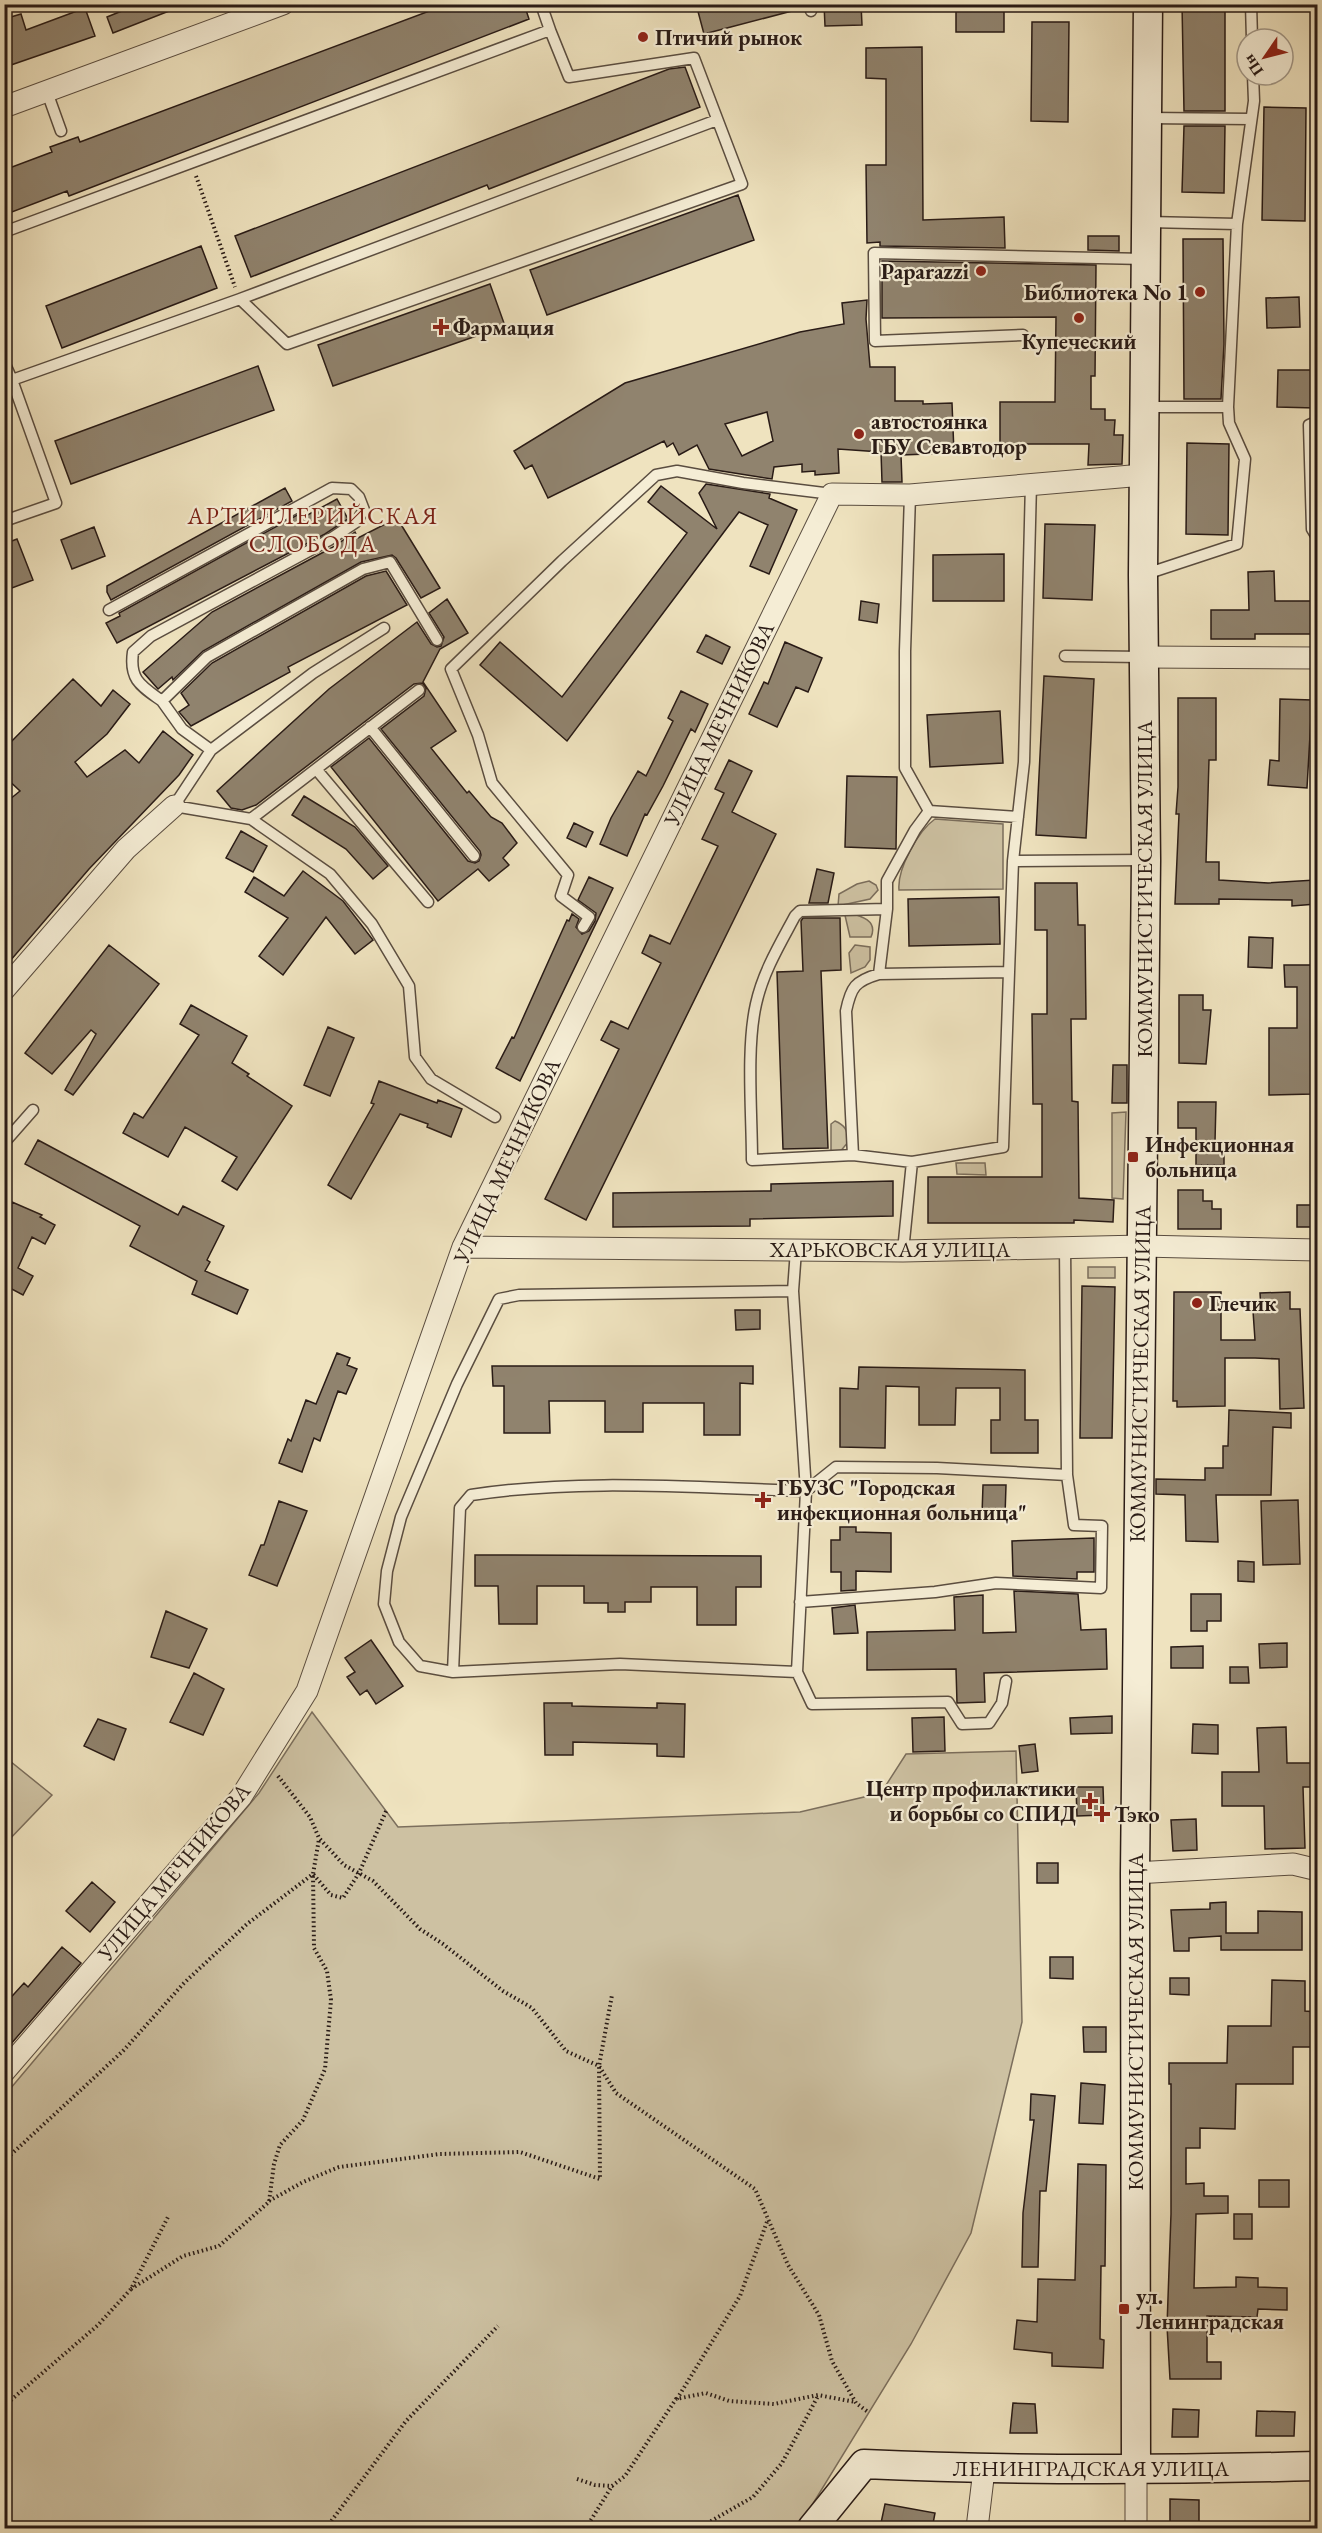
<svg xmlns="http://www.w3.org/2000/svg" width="1322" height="2533" viewBox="0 0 1322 2533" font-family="'EB Garamond',serif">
  <rect width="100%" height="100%" fill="#efe3bf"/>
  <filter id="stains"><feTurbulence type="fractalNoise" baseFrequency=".00333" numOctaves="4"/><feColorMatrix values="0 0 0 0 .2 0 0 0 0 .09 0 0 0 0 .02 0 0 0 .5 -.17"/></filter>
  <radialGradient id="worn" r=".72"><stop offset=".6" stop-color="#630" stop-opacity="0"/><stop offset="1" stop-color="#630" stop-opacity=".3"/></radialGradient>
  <path fill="#cdc1a2" stroke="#7b6e5c" stroke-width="1.5" d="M935 819 1003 824V889L899 890C897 869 918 831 935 819Z
    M869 881 876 885 878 890 870 899 838 906 839 894 857 884Z
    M844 911C857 915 879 919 871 937H850Z
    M855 945 870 947V960L865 967 851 973 849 953Z
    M1126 1112 1123 1199 1112 1198V1113Z
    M835 1121C845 1125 847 1130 849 1141L839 1153 831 1152V1124Z
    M956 1163H985L986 1175 957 1174Z
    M1088 1267H1115V1278H1088Z
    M312 1712 398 1827 800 1812 881 1793 906 1754 1016 1751 1022 2022 971 2233 911 2344 798 2528H5V2095L259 1793Z
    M5 1757 52 1795 5 1844H4Z"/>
  <path fill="#90836e" stroke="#291b16" stroke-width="1.5" fill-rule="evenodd" d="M139 4H182V6L113 33 107 17Z
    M448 4H524L529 19 69 196 67 191 4 215V170L52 152 50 147 78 137 80 142Z
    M696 4H795L796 10 704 34Z
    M824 4H861L862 25 825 26Z
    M1182 4H1225V111H1184Z
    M956 7H1004V32H956Z
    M85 8 95 36 11 65 4 45V19L21 14 26 30Z
    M1032 22H1069L1068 122 1031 121Z
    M922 47 923 220 1004 217 1005 248 880 246V242L867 243 866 165H886V79L866 78V48Z
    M685 67 700 107 489 189 487 185 251 277 235 236 669 69Z
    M1264 107 1306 108 1305 221 1262 220Z
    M1184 126H1225L1224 193 1182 192Z
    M738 195 754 240 547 315 530 270Z
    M1088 236H1119V251L1088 250Z
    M1183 239H1223L1224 344 1221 399H1184Z
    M201 246 217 288 62 348 46 306Z
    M882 261 1096 265 1095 376H1091V409H1105V420H1115L1114 435H1123L1122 464 1088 465 1089 444H1000V402H1055L1056 317 882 318Z
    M490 284 505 326 333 386 318 345Z
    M1299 297 1300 327 1267 328 1266 298Z
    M867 300 866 319 870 367H895V401H923V404L952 403 954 453 901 455 902 482H882L881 452 838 449 839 473 815 475V471L802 472V464L774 467 772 479 709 469 697 445 679 455 673 443 667 447 664 441 548 498 532 465 525 469 514 451 625 383 800 332 844 324 842 303ZM767 412 773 441 742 456 725 424Z
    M258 366 274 410 71 484 55 441Z
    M1278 370H1316L1315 408 1277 407Z
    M1187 443 1229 444 1228 535 1186 534Z
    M706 484 770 494 769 498 797 510 769 574 750 566 768 525 739 512 567 741 480 665 500 642 562 697 687 533 648 502 661 486 717 529 699 493Z
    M285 488 292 501 111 600 107 592V586Z
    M337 499 348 519 325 534 117 643 106 623 120 616 119 613 299 514 302 518Z
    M397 518 440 588 421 598 396 558 392 555 361 562 203 651 173 680 172 677 158 689 143 672 212 612 333 547 355 532 358 538Z
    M1045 524 1095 525 1092 600 1043 598Z
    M94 527 105 556 72 569 61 540Z
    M17 539 33 580 4 591V544Z
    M1004 554V601H933V555Z
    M386 571 407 605 288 667 290 672 191 726 179 712 189 705 181 693 212 663 366 576Z
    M1274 571 1275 601H1314L1313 634H1255V639H1211V610H1249L1248 572Z
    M447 599 468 633 440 649 423 682 456 731 431 748 467 793 469 791 491 817 502 823 517 843 503 858 509 865 489 881 478 869 438 901 331 767 369 738 468 861 475 863 479 861 481 855 480 851 381 729 424 696 426 688 422 683 414 684 256 805 242 810 231 808 217 791 329 689 417 622 431 644 437 647 441 646 444 637 429 613Z
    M861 601 879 604 877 623 859 620Z
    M706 635 730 647 722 664 697 652Z
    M785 642 822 658 808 692 796 687 777 727 749 714 764 682 768 684Z
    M1044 676 1094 679 1086 838 1036 835Z
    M73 679 101 706 113 690 130 704 107 734 75 762 87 777 125 750 139 763 163 731 193 755 179 775 89 869 4 968V804L20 791 4 776V749Z
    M681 691 708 704 695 732 691 729 663 786 647 815 645 814 627 856 600 844 611 818 638 771 646 776 673 721 668 718Z
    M1178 698H1216V760H1209L1206 862H1219V880L1268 883 1315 880 1316 904 1292 906V900L1219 899V904H1175L1179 814H1176L1178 787Z
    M1280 699 1312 700 1307 788 1268 785 1270 760 1279 761Z
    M1000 711 1003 763 930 767 927 715Z
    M729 760 752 771 732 812 776 834 586 1220 545 1199 619 1049 601 1040 611 1021 628 1029 661 963 642 953 650 935 670 944 718 846 702 839 724 793 715 789Z
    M847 776 897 777 896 849 845 847Z
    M304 796 355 827 388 866 373 879 346 849 292 815Z
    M574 823 593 832 586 847 567 838Z
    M241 831 267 846 253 872 226 858Z
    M817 869 834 873 828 903H809Z
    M303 871 343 901 373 940 355 954 326 917 283 975 259 956 288 918 245 892 254 877 284 896Z
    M589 877 613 888 520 1081 496 1068 512 1037 514 1038 567 920 569 921 572 914 579 919 576 927 582 934 589 931 595 921 596 913 578 900Z
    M1035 883H1077L1078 925H1085L1086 1019H1071L1072 1101 1078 1102 1079 1198 1114 1200 1113 1222 1074 1220V1223H928V1177H1042V1104H1033L1032 1014H1047V930H1035Z
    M999 897 1000 944 909 946 908 899Z
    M803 918H840L841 970 821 971 828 1148 783 1149 777 972 803 971 801 921Z
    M1249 937 1273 938 1272 968 1248 967Z
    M109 945 159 984 73 1095 65 1090 96 1034 91 1030 52 1074 25 1053Z
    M1284 965H1313V1001L1316 1002 1315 1043H1313V1094L1269 1095V1028H1297V987H1285Z
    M1179 995H1203V1010H1211L1206 1064 1179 1063Z
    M191 1005 247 1036 232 1063 249 1074 247 1076 292 1106 237 1190 222 1181 237 1157 185 1127 168 1157 123 1133 134 1113 143 1118 199 1035 180 1024Z
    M328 1027 354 1038 330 1096 304 1085Z
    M1113 1065H1127V1103H1112Z
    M379 1081 437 1103 438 1100 462 1109 451 1137 427 1127 428 1124 400 1114 351 1199 328 1185 374 1104 371 1103Z
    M1178 1102H1216L1215 1142H1224V1165H1196V1128H1178Z
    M38 1140 178 1215 183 1206 224 1226 207 1260 210 1262 205 1271 248 1290 237 1314 192 1294 197 1281 130 1246 140 1226 25 1164Z
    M893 1181V1216L750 1219V1226L613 1227V1193L771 1191V1184Z
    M1178 1190H1203V1201H1212V1209H1221V1229H1178Z
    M12 1202 42 1215 40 1217 55 1225 45 1244 32 1237 18 1268 33 1276 23 1295 10 1288 4 1300V1219Z
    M1297 1205H1314V1227H1297Z
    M1082 1286 1115 1287 1112 1438H1080Z
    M1174 1292H1221V1340H1255L1253 1311 1261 1310 1260 1293 1290 1292V1309H1300L1304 1408 1280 1409 1279 1359 1255 1358H1225V1406L1177 1407V1401H1173Z
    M735 1310H760V1329L736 1330Z
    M337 1353 350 1358 347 1365 357 1369 346 1394 338 1391 320 1441 314 1438 302 1472 279 1463 288 1439 291 1441 306 1400 316 1404Z
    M492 1366H753V1384L740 1383V1435H704V1403H643V1432H605V1401H549L550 1433H504V1386H493Z
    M859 1367 1025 1370V1420H1038V1453H991V1420H1000V1388H956L955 1425H919V1387L886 1386 885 1448 840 1447V1388L858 1389Z
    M1229 1410 1291 1413V1428L1273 1427 1271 1495H1216L1218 1542 1186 1541 1185 1495 1156 1494V1479L1205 1480V1468H1223V1446H1228Z
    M983 1485H1006L1005 1516 982 1515Z
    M1298 1500 1300 1564 1263 1565 1261 1501Z
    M279 1501 307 1511 277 1586 249 1575 261 1545H264Z
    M840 1527H856V1532L891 1533V1572L856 1571V1590L841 1591V1572H831V1540H840Z
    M1094 1538V1572H1077V1579L1013 1576 1012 1541Z
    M475 1555 761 1556V1587H736V1625H697V1587H651V1602H625V1612H608V1603H584V1586H537V1624H499L498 1586H475Z
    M1238 1561 1254 1562V1582L1238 1581Z
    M1014 1591 1078 1594 1081 1630 1106 1629 1107 1669 984 1673 985 1702 957 1703 956 1669 867 1670V1632L955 1630 954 1597 983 1595V1633L1016 1632Z
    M1191 1594H1221V1621H1207V1631H1191Z
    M855 1605 858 1633 834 1634 832 1608Z
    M166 1611 207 1629 189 1668 151 1657Z
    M371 1640 403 1686 376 1704 367 1690 360 1695 347 1677 355 1672 345 1658Z
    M1287 1643V1667L1260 1668 1259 1644Z
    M1203 1646V1668H1171V1647Z
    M1230 1667H1248L1249 1683H1230Z
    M194 1673 224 1689 203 1735 170 1722Z
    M544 1703H572V1706L657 1708V1703L685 1704 684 1757 657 1756V1744L573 1742V1755H545Z
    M1112 1716V1733L1071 1734 1070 1718Z
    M944 1717 945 1751 913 1752 912 1718Z
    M98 1719 126 1729 114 1760 84 1746Z
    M1193 1724 1218 1725V1754L1192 1753Z
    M1286 1727 1287 1763H1317V1787H1303L1305 1848 1265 1849 1264 1806H1222V1772H1259L1257 1728Z
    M1035 1744 1038 1771 1022 1773 1019 1746Z
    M1076 1787H1103L1104 1815 1077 1816Z
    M1196 1819 1197 1850 1173 1851 1171 1820Z
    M1037 1863H1058V1883H1037Z
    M92 1882 115 1902 90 1932 66 1911Z
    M1226 1902V1933H1258V1911L1302 1912V1950H1221V1936L1189 1938V1951H1174L1171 1910 1210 1909V1903Z
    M62 1947 81 1963 4 2052V2005L24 1983 28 1987Z
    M1050 1957H1073V1979L1050 1978Z
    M1170 1978H1189V1995L1170 1994Z
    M1272 1980 1305 1981V2011L1317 2012V2047H1293V2084H1236L1235 2129 1200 2128V2148H1186V2184L1204 2183V2196H1228V2213L1196 2214 1194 2288 1236 2287V2277L1258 2278V2287L1287 2288V2310L1258 2309 1257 2317 1207 2316V2362H1221V2379H1170L1167 2326 1171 2214V2084H1169V2063H1227L1228 2026H1271Z
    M1083 2027H1106V2052H1084Z
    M1081 2083 1105 2085 1103 2124 1079 2123Z
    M1031 2094 1055 2096 1046 2191H1040L1038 2267H1022L1023 2213 1034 2120H1030Z
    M1078 2164 1106 2165 1105 2266H1101L1100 2339 1104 2340 1103 2368 1052 2366V2353L1014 2349 1017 2320 1037 2322 1038 2279 1075 2280Z
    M1259 2180H1289V2207H1259Z
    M1234 2214H1252V2239H1234Z
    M1013 2403 1035 2404 1037 2433H1010Z
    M1173 2409 1199 2410 1198 2437H1172Z
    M1257 2411 1295 2412 1294 2436H1256Z
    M1170 2499 1199 2500V2522H1170Z
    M885 2504 935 2513 932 2529H911L881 2523Z"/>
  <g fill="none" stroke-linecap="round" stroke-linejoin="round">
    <g stroke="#5a4d40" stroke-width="13">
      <path id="lane" d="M1251 4 1252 39
        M811 11V4
        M550 30 569 77 694 58 742 184 287 344 240 299 717 120
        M47 92 61 131
        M1147 118 1251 119
        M1148 222 1237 224
        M4 232 550 30 541 4
        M1023 335 875 341 874 253 1145 259
        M4 362 12 380 240 299
        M1144 407H1228
        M1318 421 1309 425 1312 529 1318 539
        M4 521 56 503 12 380
        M1146 574 1237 544 1245 459 1229 423 1228 407 1237 224 1254 101 1253 75
        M109 610 332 488 351 489 359 497 364 510 356 522 329 540 151 636 133 652C129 680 141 686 162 701
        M384 628 313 673 211 750 174 806 251 819 330 874 372 924 409 986 415 1057 431 1079 495 1117
        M1065 656 1143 657
        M370 727 474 856
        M211 750 182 729 162 701 207 657 363 569 390 562 437 640
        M316 769 428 902
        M929 811 1018 817
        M251 819 419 690
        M1013 861 1024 762 1031 483
        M583 927 589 917 561 896 568 875 492 783 478 735 451 669 562 561 656 475 677 471 743 483 832 494
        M1009 972 1013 861 1144 860
        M879 974 887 909V881L915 830 929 811 905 768V651L910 495
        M4 1143 33 1110
        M853 1155 752 1160C752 1114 746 1048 756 1004 763 972 780 944 795 916L800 911 887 909
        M1065 1247 1067 1475
        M903 1251 912 1162 853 1155 846 1011C851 987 855 981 879 974L1009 972 1003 1147 912 1162
        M793 1291 519 1295 499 1299 457 1384 401 1517 387 1571 384 1604 399 1642 420 1666 453 1672 620 1664 797 1672 806 1491 793 1291 796 1250
        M453 1672 460 1508 471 1495C582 1478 695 1488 806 1491L836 1467 937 1468 1067 1475 1074 1525 1102 1526 1101 1588 996 1583 935 1592 800 1602
        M797 1672 812 1704 948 1702 962 1724 989 1723 1002 1703 1006 1681"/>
    </g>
    <g stroke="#5a4d40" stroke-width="23">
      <path id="street" d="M4 107 283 4
        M1143 657 1318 658
        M4 990 126 849 174 806
        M463 1247 903 1251 1142 1246 1318 1250
        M1135 1873 1293 1864 1318 1870
        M4 2072 241 1797 307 1691 463 1247 832 494 910 495 1143 475
        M977 2528 984 2470
        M1136 2528V2470"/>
    </g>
    <g stroke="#291b16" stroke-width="31">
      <path id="secondary" d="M1136 2470 1135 1873 1146 860 1143 575 1148 4
        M812 2528 864 2464C1015 2471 1166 2470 1318 2466"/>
    </g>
    <path stroke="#291b16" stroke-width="4" stroke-dasharray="1.5 3" stroke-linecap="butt" d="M196 176 235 287
      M278 1776 310 1817 319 1838 344 1865 373 1881 420 1929 443 1944 503 1991 532 2008 566 2051 599 2066 616 2093 755 2189 788 2265 819 2315 832 2361 856 2403 868 2412
      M4 2161 123 2051 184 1983 247 1924 313 1874 319 1839
      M269 2201 303 2182 339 2167 440 2154 520 2152 600 2179 599 2066 612 1995
      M131 2289 183 2256 219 2246 269 2202 274 2164 280 2145 303 2120 325 2069 331 2000 327 1971 314 1948 313 1874 331 1895 343 1898 359 1873 387 1809
      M677 2399 740 2296 768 2219
      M4 2406 98 2325 131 2289 169 2215
      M577 2479 595 2485 612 2486 625 2476 676 2399 706 2393 729 2401 774 2404 818 2395 855 2402
      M326 2528 406 2421 498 2326
      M586 2528 612 2486
      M699 2528 753 2497 782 2463 818 2396"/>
    <use href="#lane" stroke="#f5edd5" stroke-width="10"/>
    <use href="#street" stroke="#f5edd5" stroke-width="21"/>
    <use href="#secondary" stroke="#f5edd5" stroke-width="28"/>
  </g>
  <g fill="#8f2418" stroke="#f5edd5" stroke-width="2">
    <circle cx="643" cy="37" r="6"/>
    <circle cx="981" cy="271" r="6"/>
    <circle cx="1200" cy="292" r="6"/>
    <circle cx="1079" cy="318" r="6"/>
    <path d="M438 318h6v6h6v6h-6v6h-6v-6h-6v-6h6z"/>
    <circle cx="859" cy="434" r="6"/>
    <rect x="1127" y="1151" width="12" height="12" rx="3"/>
    <circle cx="1197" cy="1303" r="6"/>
    <path d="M760 1491h6v6h6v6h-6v6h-6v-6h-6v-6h6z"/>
    <path d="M1087 1792h6v6h6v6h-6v6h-6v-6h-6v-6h6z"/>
    <path d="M1099 1805h6v6h6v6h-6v6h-6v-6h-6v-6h6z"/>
    <rect x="1118" y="2303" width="12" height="12" rx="3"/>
  </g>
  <g text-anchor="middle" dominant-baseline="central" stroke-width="4.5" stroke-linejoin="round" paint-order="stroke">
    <g font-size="22" font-weight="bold" fill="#291b16" stroke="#f5edd5" text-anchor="start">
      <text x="655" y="37">Птичий рынок</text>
      <text x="969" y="271" text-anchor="end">Paparazzi</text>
      <text x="1188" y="292" text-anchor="end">Библиотека No 1</text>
      <text x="453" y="327">Фармация</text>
      <text x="1079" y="341" text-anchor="middle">Купеческий</text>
      <text x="871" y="421">автостоянка<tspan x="871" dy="25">ГБУ Севавтодор</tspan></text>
      <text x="1145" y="1144">Инфекционная<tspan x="1145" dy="25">больница</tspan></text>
      <text x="1209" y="1303">Глечик</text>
      <text x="777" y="1487">ГБУЗС "Городская<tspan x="777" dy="25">инфекционная больница"</tspan></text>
      <text x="1076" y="1788" text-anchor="end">Центр профилактики<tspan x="1076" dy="25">и борьбы со СПИД</tspan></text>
      <text x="1114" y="1814">Тэко</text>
      <text x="1136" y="2296">ул.<tspan x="1136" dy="25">Ленинградская</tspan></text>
    </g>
    <g font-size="22" fill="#291b16" stroke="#f5edd5">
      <text transform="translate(719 724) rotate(-64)">УЛИЦА МЕЧНИКОВА</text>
      <text transform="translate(1144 889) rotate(-90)">КОММУНИСТИЧЕСКАЯ УЛИЦА</text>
      <text transform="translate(507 1161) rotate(-65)">УЛИЦА МЕЧНИКОВА</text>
      <text x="890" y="1249">ХАРЬКОВСКАЯ УЛИЦА</text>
      <text transform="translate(1140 1374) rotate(-89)">КОММУНИСТИЧЕСКАЯ УЛИЦА</text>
      <text transform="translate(174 1872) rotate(-50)">УЛИЦА МЕЧНИКОВА</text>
      <text transform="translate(1135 2022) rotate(-90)">КОММУНИСТИЧЕСКАЯ УЛИЦА</text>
      <text x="1091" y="2468">ЛЕНИНГРАДСКАЯ УЛИЦА</text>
    </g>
    <g font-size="24" letter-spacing="1.5" fill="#7a1f14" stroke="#f5edd5">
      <text x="313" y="515">АРТИЛЛЕРИЙСКАЯ<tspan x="313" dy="28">СЛОБОДА</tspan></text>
    </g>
  </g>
  <rect width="1322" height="2533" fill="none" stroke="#efe3bf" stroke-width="24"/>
  <rect x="6" y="6" width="1310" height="2521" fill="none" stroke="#291b16" stroke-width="3"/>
  <rect x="12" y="12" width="1298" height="2509" fill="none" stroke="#291b16" stroke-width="1.5"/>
  <g transform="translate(1265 57) rotate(235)"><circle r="28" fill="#f5edd5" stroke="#a39989" stroke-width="1.5"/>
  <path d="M0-4.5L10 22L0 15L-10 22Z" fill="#8f2418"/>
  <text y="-9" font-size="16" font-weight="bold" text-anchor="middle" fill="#291b16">Пн</text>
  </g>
  <rect width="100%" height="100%" filter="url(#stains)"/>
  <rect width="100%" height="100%" fill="url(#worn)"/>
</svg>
